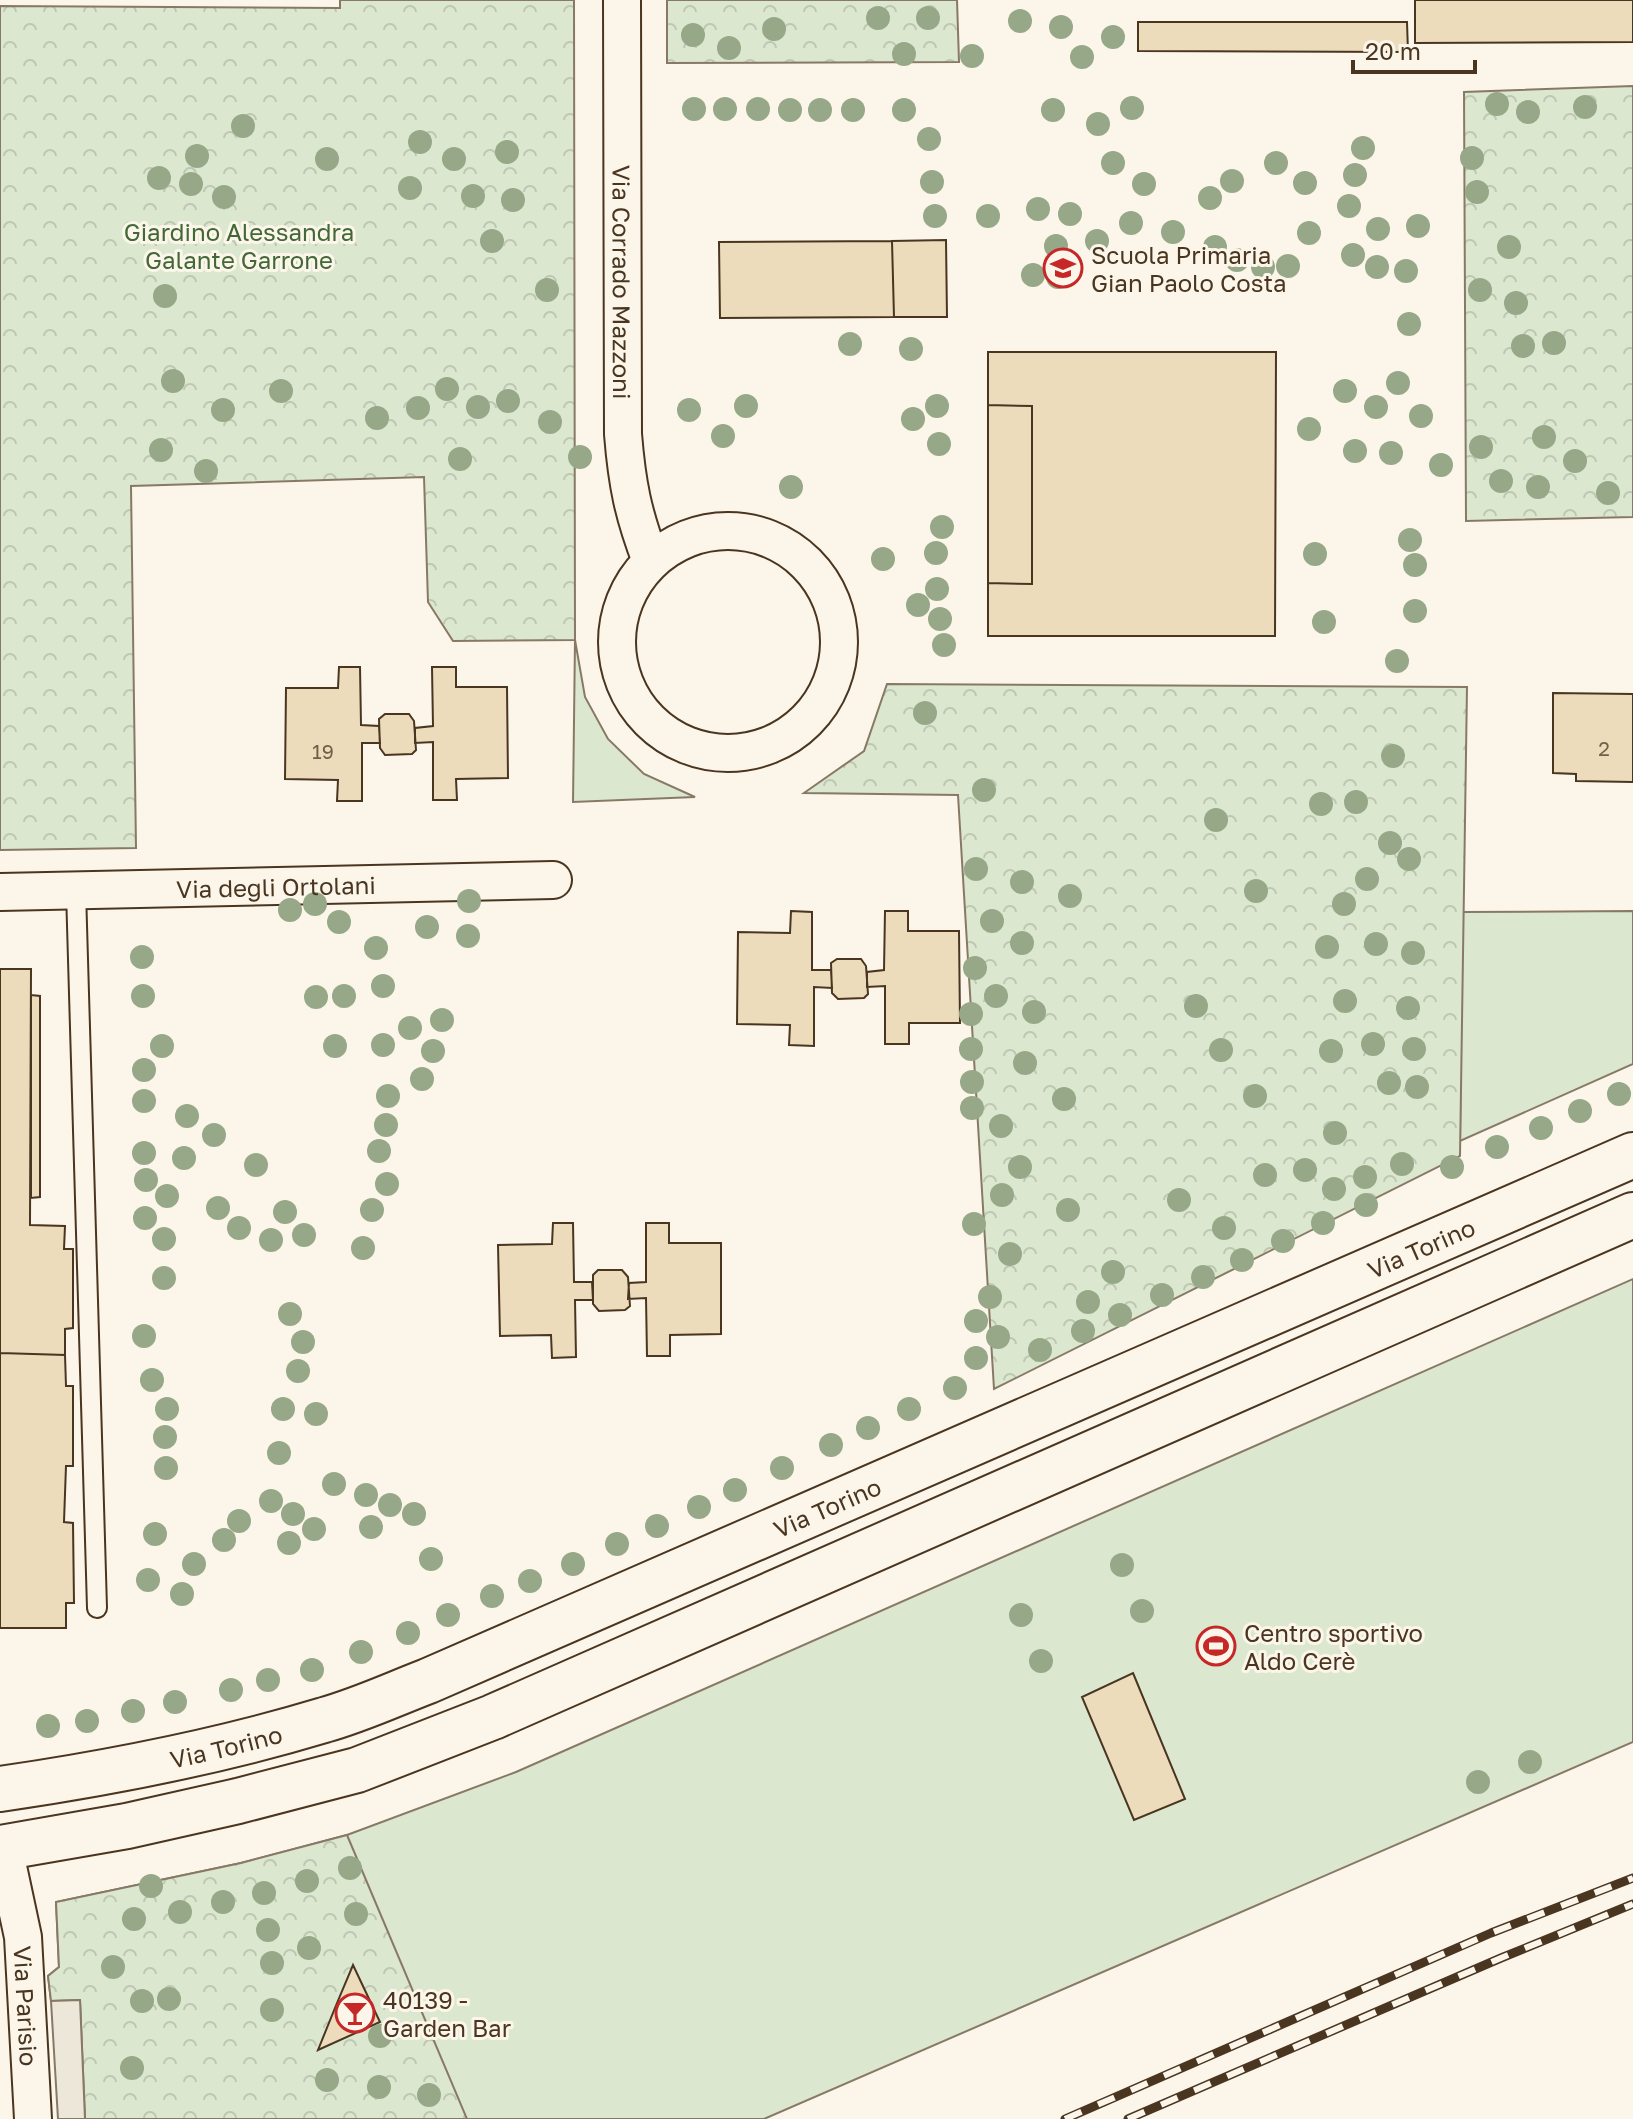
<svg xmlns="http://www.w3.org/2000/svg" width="1633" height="2119" viewBox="0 0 1633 2119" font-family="'Golos Text',sans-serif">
  <defs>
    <pattern id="park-crowns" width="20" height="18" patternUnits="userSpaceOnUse" patternTransform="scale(2)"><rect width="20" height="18" fill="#dce7d0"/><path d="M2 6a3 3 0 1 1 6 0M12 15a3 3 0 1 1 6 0" fill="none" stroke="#bec7b2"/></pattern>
  </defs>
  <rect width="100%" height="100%" fill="#fbf6e9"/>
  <path fill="#dce7d0" stroke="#887966" stroke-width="2" d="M575 640 585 697 608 739 644 774 695 797 573 802Z
    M1633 911V1064L1460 1141 1462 912Z
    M1633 1279V1742L764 2119H85L79 2000 51 2001 48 1976 59 1967 56 1902 241 1863 347 1835 516 1772Z"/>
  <path fill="url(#park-crowns)" stroke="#887966" stroke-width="2" d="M340 0H574L575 640 453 641 428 602 424 477 131 486 136 848 0 850V6L340 8Z
    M667 0H957L959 62 667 63Z
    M1633 86V517L1466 521 1464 92Z
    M887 684 1467 687 1460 1156 994 1389 958 795 804 793 864 751Z
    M347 1835 467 2119H85L80 2000 51 2001 48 1976 59 1967 56 1902 241 1863Z"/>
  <path fill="#ede7d9" stroke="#887966" stroke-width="2" d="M80 2000 85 2119H58L51 2001Z"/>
  <path fill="#ecdcbc" stroke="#4a3520" stroke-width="2" d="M1415 0H1633V42L1415 43Z
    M1138 22H1407L1408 52 1138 51Z
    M946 240 947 317H894L892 241Z
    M892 241 894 317 720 318 719 242Z
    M988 352H1276L1275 636H988V583L1032 584V406L988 405Z
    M988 405 1032 406V584L988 583Z
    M339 667H360L361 725 379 726 380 743H362V801H337L338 780 285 779 286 688H338Z
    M432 667H456V687H507L508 778 456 779 457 800H433V742L415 743V728L433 726Z
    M1553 693 1633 694V782L1576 781V774L1553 773Z
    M385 714H409L414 721 416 750 412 754 385 755 380 748 379 719Z
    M791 911 812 912V970H831L832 988 814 987V1046L789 1045 790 1025 737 1024 738 932 790 933Z
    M885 911H908V931H959L960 1023H909V1044H885V986L867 987V972L884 970Z
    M837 959H861L866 966 868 994 864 998 838 999 832 993 831 963Z
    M0 969H31L30 1225 65 1226 64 1249H73V1328L65 1329V1355L0 1353Z
    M31 995 40 996V1197L31 1198Z
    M553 1223H573L574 1282H592L593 1300H575L576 1357 552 1358 551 1335 500 1336 498 1245 552 1244Z
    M646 1223H669V1243H721V1334L670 1335V1356H647L646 1298 628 1299 629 1283 646 1282Z
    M598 1270H622L628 1277 630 1306 625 1310 599 1311 593 1304V1275Z
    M0 1353 65 1355 66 1386H73V1466H66L64 1522 73 1523 74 1603H66V1628H0Z
    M1133 1673 1185 1799 1134 1820 1082 1697Z
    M353 1965 380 2022 318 2050 337 2003Z"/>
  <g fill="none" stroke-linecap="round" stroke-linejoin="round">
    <g stroke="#4a3520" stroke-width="22">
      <path id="lane" d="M76 891 97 1608"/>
    </g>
    <g stroke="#4a3520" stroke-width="40">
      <g id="street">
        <path id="s1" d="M622 0 623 434C627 484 633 514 651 561"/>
        <circle cx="728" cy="642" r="111"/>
        <path id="s2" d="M0 892 553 880"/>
        <path id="s3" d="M4 1848 23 1937 33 2119"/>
      </g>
    </g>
    <g stroke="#4a3520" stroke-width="48">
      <g id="secondary">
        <path id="s4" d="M0 1789C110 1773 218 1752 324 1720 360 1710 394 1694 428 1681L1633 1155"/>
        <path d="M0 1848 127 1826 238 1801 357 1770 493 1717 1633 1215"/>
      </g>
    </g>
    <use href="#lane" stroke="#fbf6e9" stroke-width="18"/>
    <use href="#street" stroke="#fbf6e9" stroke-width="36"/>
    <use href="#secondary" stroke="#fbf6e9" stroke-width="44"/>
    <g stroke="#4a3520" stroke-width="9">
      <path id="rail" d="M1065 2119 1491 1933 1633 1878
        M1128 2119 1501 1958 1633 1904"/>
    </g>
    <use href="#rail" stroke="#fbf6e9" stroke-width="6" stroke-dasharray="18" stroke-linecap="butt"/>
  </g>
  <g fill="#96a887">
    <circle cx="878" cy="18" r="12"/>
    <circle cx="928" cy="18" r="12"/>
    <circle cx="1020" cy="21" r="12"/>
    <circle cx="1061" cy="27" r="12"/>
    <circle cx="774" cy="29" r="12"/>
    <circle cx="693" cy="35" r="12"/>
    <circle cx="1113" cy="37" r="12"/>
    <circle cx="729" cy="48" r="12"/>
    <circle cx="904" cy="54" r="12"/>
    <circle cx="972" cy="56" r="12"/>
    <circle cx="1082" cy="57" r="12"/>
    <circle cx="1497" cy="104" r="12"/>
    <circle cx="1585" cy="107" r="12"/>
    <circle cx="1132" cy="108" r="12"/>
    <circle cx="694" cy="109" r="12"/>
    <circle cx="725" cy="109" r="12"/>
    <circle cx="758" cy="109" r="12"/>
    <circle cx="790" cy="110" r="12"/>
    <circle cx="820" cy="110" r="12"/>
    <circle cx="853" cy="110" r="12"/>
    <circle cx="904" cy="110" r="12"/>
    <circle cx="1053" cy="110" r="12"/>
    <circle cx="1528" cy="112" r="12"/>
    <circle cx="1098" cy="124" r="12"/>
    <circle cx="243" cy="126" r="12"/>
    <circle cx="929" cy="139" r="12"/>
    <circle cx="420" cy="142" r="12"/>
    <circle cx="1363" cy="148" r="12"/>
    <circle cx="507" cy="152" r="12"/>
    <circle cx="197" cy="156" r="12"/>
    <circle cx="1472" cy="158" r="12"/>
    <circle cx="327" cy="159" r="12"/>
    <circle cx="454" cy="159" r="12"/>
    <circle cx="1113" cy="163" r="12"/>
    <circle cx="1276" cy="163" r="12"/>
    <circle cx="1355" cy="175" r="12"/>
    <circle cx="159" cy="178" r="12"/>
    <circle cx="1232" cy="181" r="12"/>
    <circle cx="932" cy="182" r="12"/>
    <circle cx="1305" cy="183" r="12"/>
    <circle cx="191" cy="184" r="12"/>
    <circle cx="1144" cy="184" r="12"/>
    <circle cx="410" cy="188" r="12"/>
    <circle cx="1477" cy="192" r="12"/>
    <circle cx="473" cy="196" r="12"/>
    <circle cx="224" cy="197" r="12"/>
    <circle cx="1210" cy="198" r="12"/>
    <circle cx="513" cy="200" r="12"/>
    <circle cx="1349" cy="206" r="12"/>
    <circle cx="1038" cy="209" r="12"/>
    <circle cx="1070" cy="214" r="12"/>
    <circle cx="935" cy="216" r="12"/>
    <circle cx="988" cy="216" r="12"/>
    <circle cx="1131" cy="223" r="12"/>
    <circle cx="1418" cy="226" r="12"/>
    <circle cx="1378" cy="229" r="12"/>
    <circle cx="1173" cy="232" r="12"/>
    <circle cx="1309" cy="233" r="12"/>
    <circle cx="492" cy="241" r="12"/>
    <circle cx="1097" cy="241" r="12"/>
    <circle cx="1056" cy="246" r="12"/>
    <circle cx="1215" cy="247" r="12"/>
    <circle cx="1509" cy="247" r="12"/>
    <circle cx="1353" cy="255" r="12"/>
    <circle cx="1237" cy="260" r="12"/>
    <circle cx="1288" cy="266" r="12"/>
    <circle cx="1263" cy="267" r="12"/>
    <circle cx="1377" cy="267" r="12"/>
    <circle cx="1406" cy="271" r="12"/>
    <circle cx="1033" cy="275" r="12"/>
    <circle cx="1058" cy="277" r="12"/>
    <circle cx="547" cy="290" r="12"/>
    <circle cx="1480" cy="290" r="12"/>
    <circle cx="165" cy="296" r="12"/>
    <circle cx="1516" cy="303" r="12"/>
    <circle cx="1409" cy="324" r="12"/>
    <circle cx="1554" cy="343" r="12"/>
    <circle cx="850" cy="344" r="12"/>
    <circle cx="1523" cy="346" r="12"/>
    <circle cx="911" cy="349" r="12"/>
    <circle cx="173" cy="381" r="12"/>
    <circle cx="1398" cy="383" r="12"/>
    <circle cx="447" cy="389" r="12"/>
    <circle cx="281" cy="391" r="12"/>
    <circle cx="1345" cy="391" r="12"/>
    <circle cx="508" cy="401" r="12"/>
    <circle cx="746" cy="406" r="12"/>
    <circle cx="937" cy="406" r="12"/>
    <circle cx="478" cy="407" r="12"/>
    <circle cx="1376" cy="407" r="12"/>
    <circle cx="418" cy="408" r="12"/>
    <circle cx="223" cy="410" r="12"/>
    <circle cx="689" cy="410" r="12"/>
    <circle cx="1421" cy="416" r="12"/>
    <circle cx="377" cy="418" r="12"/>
    <circle cx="913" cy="419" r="12"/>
    <circle cx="550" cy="422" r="12"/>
    <circle cx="1309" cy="429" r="12"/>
    <circle cx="723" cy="436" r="12"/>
    <circle cx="1544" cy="437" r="12"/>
    <circle cx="939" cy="444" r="12"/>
    <circle cx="1481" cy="447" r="12"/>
    <circle cx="161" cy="450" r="12"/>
    <circle cx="1355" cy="451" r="12"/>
    <circle cx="1391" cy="453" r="12"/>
    <circle cx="580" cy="457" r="12"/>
    <circle cx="460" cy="459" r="12"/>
    <circle cx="1575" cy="461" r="12"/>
    <circle cx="1441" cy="465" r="12"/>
    <circle cx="206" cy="471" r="12"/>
    <circle cx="1501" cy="481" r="12"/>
    <circle cx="791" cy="487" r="12"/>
    <circle cx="1538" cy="487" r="12"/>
    <circle cx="1608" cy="493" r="12"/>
    <circle cx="942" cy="527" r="12"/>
    <circle cx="1410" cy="540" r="12"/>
    <circle cx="936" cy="553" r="12"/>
    <circle cx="1315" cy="554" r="12"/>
    <circle cx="883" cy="559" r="12"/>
    <circle cx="1415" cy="565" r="12"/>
    <circle cx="937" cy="589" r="12"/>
    <circle cx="918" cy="605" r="12"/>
    <circle cx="1415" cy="611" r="12"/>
    <circle cx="940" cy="619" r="12"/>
    <circle cx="1324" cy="622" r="12"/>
    <circle cx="944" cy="645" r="12"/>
    <circle cx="1397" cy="661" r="12"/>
    <circle cx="925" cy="713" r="12"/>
    <circle cx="1393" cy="756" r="12"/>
    <circle cx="984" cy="790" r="12"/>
    <circle cx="1356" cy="802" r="12"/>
    <circle cx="1321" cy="804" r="12"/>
    <circle cx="1216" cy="820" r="12"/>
    <circle cx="1390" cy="843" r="12"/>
    <circle cx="1409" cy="859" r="12"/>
    <circle cx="976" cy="869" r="12"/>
    <circle cx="1367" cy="879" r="12"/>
    <circle cx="1022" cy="882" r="12"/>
    <circle cx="1256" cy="891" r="12"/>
    <circle cx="1070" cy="896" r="12"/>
    <circle cx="469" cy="901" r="12"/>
    <circle cx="315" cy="904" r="12"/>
    <circle cx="1344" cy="904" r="12"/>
    <circle cx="290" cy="910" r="12"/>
    <circle cx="992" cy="921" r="12"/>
    <circle cx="339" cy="922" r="12"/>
    <circle cx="427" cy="927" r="12"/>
    <circle cx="468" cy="936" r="12"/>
    <circle cx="1022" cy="943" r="12"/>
    <circle cx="1376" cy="944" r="12"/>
    <circle cx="1327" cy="947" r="12"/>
    <circle cx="376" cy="948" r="12"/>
    <circle cx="1413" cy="953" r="12"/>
    <circle cx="142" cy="957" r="12"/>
    <circle cx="975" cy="968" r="12"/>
    <circle cx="383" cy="986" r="12"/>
    <circle cx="143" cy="996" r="12"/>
    <circle cx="344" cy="996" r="12"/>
    <circle cx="996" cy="996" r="12"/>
    <circle cx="316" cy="997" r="12"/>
    <circle cx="1345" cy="1001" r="12"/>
    <circle cx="1196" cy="1006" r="12"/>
    <circle cx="1408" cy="1008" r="12"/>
    <circle cx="1034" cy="1012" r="12"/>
    <circle cx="971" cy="1014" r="12"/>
    <circle cx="442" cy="1020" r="12"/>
    <circle cx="410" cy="1028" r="12"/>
    <circle cx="1373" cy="1044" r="12"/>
    <circle cx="383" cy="1045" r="12"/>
    <circle cx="162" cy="1046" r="12"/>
    <circle cx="335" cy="1046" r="12"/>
    <circle cx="971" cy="1049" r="12"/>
    <circle cx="1414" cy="1049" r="12"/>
    <circle cx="1221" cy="1050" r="12"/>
    <circle cx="433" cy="1051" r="12"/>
    <circle cx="1331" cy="1051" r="12"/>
    <circle cx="1025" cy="1063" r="12"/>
    <circle cx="144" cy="1070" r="12"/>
    <circle cx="422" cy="1079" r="12"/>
    <circle cx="972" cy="1082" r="12"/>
    <circle cx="1389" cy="1083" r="12"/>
    <circle cx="1417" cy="1087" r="12"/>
    <circle cx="1619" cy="1094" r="12"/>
    <circle cx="388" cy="1096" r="12"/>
    <circle cx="1255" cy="1096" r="12"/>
    <circle cx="1064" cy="1099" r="12"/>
    <circle cx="144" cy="1101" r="12"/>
    <circle cx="972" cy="1108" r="12"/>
    <circle cx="1580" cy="1111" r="12"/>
    <circle cx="187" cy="1116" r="12"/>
    <circle cx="386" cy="1125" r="12"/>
    <circle cx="1001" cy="1126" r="12"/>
    <circle cx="1541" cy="1128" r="12"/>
    <circle cx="1335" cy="1133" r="12"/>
    <circle cx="214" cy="1135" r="12"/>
    <circle cx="1497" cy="1147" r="12"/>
    <circle cx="379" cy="1151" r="12"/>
    <circle cx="144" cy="1153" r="12"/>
    <circle cx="184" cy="1158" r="12"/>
    <circle cx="1402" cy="1164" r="12"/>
    <circle cx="256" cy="1165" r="12"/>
    <circle cx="1020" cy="1167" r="12"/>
    <circle cx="1452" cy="1167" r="12"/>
    <circle cx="1305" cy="1170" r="12"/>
    <circle cx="1265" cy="1175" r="12"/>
    <circle cx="1365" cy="1177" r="12"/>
    <circle cx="146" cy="1180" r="12"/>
    <circle cx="387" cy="1184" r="12"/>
    <circle cx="1334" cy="1189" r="12"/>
    <circle cx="1002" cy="1195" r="12"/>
    <circle cx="167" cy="1196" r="12"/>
    <circle cx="1179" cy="1200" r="12"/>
    <circle cx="1366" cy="1205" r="12"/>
    <circle cx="218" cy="1208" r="12"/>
    <circle cx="372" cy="1210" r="12"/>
    <circle cx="1068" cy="1210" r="12"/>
    <circle cx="285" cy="1212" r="12"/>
    <circle cx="145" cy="1218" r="12"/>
    <circle cx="1323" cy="1223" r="12"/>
    <circle cx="974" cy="1224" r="12"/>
    <circle cx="239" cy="1228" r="12"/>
    <circle cx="1224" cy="1228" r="12"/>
    <circle cx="304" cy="1235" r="12"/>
    <circle cx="164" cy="1239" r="12"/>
    <circle cx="271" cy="1240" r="12"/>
    <circle cx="1283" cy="1241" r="12"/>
    <circle cx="363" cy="1248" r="12"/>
    <circle cx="1010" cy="1254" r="12"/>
    <circle cx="1242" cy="1260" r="12"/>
    <circle cx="1113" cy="1272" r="12"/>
    <circle cx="1203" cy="1277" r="12"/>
    <circle cx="164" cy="1278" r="12"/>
    <circle cx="1162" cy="1295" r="12"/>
    <circle cx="990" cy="1297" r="12"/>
    <circle cx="1088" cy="1302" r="12"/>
    <circle cx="290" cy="1314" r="12"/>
    <circle cx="1120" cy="1315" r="12"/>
    <circle cx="976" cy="1321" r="12"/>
    <circle cx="1083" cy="1331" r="12"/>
    <circle cx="144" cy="1336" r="12"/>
    <circle cx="998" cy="1337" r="12"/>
    <circle cx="303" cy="1342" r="12"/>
    <circle cx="1040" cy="1350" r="12"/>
    <circle cx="976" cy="1358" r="12"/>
    <circle cx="298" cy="1371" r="12"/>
    <circle cx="152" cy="1380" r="12"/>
    <circle cx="955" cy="1388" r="12"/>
    <circle cx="167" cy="1409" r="12"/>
    <circle cx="283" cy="1409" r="12"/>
    <circle cx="909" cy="1409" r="12"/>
    <circle cx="316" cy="1414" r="12"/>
    <circle cx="868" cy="1428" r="12"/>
    <circle cx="165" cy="1437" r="12"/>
    <circle cx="831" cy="1445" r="12"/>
    <circle cx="279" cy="1453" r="12"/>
    <circle cx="166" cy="1468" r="12"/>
    <circle cx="782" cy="1468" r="12"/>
    <circle cx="334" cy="1484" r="12"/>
    <circle cx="735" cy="1490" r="12"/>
    <circle cx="366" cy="1495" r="12"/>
    <circle cx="271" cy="1501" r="12"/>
    <circle cx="390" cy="1505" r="12"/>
    <circle cx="699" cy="1507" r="12"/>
    <circle cx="293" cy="1514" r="12"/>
    <circle cx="414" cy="1514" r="12"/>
    <circle cx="239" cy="1521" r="12"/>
    <circle cx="657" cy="1526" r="12"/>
    <circle cx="371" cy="1527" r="12"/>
    <circle cx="314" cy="1529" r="12"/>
    <circle cx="155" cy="1534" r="12"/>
    <circle cx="224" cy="1540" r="12"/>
    <circle cx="289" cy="1543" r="12"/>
    <circle cx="617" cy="1544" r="12"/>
    <circle cx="431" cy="1559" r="12"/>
    <circle cx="194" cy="1564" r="12"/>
    <circle cx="573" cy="1564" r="12"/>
    <circle cx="1122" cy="1565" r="12"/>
    <circle cx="148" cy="1580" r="12"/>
    <circle cx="530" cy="1581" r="12"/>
    <circle cx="182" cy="1594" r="12"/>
    <circle cx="492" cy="1596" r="12"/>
    <circle cx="1142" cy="1611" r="12"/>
    <circle cx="448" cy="1615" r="12"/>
    <circle cx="1021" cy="1615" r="12"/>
    <circle cx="408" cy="1633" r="12"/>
    <circle cx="361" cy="1652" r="12"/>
    <circle cx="1041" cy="1661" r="12"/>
    <circle cx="312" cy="1670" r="12"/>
    <circle cx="268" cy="1680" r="12"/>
    <circle cx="231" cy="1690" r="12"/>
    <circle cx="175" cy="1702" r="12"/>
    <circle cx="133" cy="1711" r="12"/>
    <circle cx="87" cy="1721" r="12"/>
    <circle cx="48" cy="1726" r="12"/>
    <circle cx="1530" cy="1762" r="12"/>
    <circle cx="1478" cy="1782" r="12"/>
    <circle cx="350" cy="1868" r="12"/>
    <circle cx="307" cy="1881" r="12"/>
    <circle cx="151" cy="1886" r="12"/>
    <circle cx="264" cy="1893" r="12"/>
    <circle cx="223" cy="1902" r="12"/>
    <circle cx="180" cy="1912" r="12"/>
    <circle cx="356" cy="1914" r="12"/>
    <circle cx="134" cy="1919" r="12"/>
    <circle cx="268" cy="1930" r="12"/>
    <circle cx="309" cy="1948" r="12"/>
    <circle cx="272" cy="1963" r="12"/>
    <circle cx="113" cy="1967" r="12"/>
    <circle cx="169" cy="1999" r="12"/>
    <circle cx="142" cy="2001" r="12"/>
    <circle cx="272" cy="2010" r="12"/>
    <circle cx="380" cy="2036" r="12"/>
    <circle cx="132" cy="2068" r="12"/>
    <circle cx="327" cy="2080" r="12"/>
    <circle cx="379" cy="2087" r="12"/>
    <circle cx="429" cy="2095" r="12"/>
  </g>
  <defs>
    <g id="school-ring" transform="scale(2)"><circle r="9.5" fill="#fbf6e9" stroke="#c62828" stroke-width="1.5"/><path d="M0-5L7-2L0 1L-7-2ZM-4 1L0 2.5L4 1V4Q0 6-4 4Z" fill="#c62828"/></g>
    <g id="stadium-ring" transform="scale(2)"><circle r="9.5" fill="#fbf6e9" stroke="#c62828" stroke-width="1.5"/><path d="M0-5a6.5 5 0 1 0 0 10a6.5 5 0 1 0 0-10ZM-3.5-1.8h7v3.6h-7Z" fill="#c62828"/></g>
    <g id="bar-ring" transform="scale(2)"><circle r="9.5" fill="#fbf6e9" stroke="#c62828" stroke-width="1.5"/><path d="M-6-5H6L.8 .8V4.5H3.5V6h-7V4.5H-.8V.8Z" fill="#c62828"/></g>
  </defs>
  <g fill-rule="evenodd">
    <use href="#school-ring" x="1063" y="268"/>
    <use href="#stadium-ring" x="1216" y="1646"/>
    <use href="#bar-ring" x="355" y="2013"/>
  </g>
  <g text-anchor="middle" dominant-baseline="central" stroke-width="6" stroke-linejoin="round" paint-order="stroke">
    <g font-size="20" fill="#725f47">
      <text x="1604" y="748">2</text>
      <text x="323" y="751">19</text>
    </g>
    <g font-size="24" fill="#436837" stroke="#fbf6e9">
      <text x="239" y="231">Giardino Alessandra<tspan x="239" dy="28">Galante Garrone</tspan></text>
    </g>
    <g font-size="24" fill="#4a3520" stroke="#fbf6e9" text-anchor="start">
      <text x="1091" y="254">Scuola Primaria<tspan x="1091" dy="28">Gian Paolo Costa</tspan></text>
      <text x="1244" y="1632">Centro sportivo<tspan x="1244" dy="28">Aldo Cerè</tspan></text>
      <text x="383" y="1999">40139 -<tspan x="383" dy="28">Garden Bar</tspan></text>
    </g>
    <g font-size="24" fill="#4a3520" stroke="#fbf6e9">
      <text stroke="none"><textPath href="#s1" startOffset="282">Via Corrado Mazzoni</textPath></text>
      <text stroke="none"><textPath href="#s2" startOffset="276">Via degli Ortolani</textPath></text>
      <text stroke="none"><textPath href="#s4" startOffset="1526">Via Torino</textPath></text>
      <text stroke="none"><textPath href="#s4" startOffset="878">Via Torino</textPath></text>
      <text stroke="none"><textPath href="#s4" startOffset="230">Via Torino</textPath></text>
      <text stroke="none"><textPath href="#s3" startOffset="160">Via Parisio</textPath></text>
    </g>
  </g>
  <path d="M1353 60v12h122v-12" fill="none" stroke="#4a3520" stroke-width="4"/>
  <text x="1365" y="60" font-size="24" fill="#4a3520" stroke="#fbf6e9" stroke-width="6" paint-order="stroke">20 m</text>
</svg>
